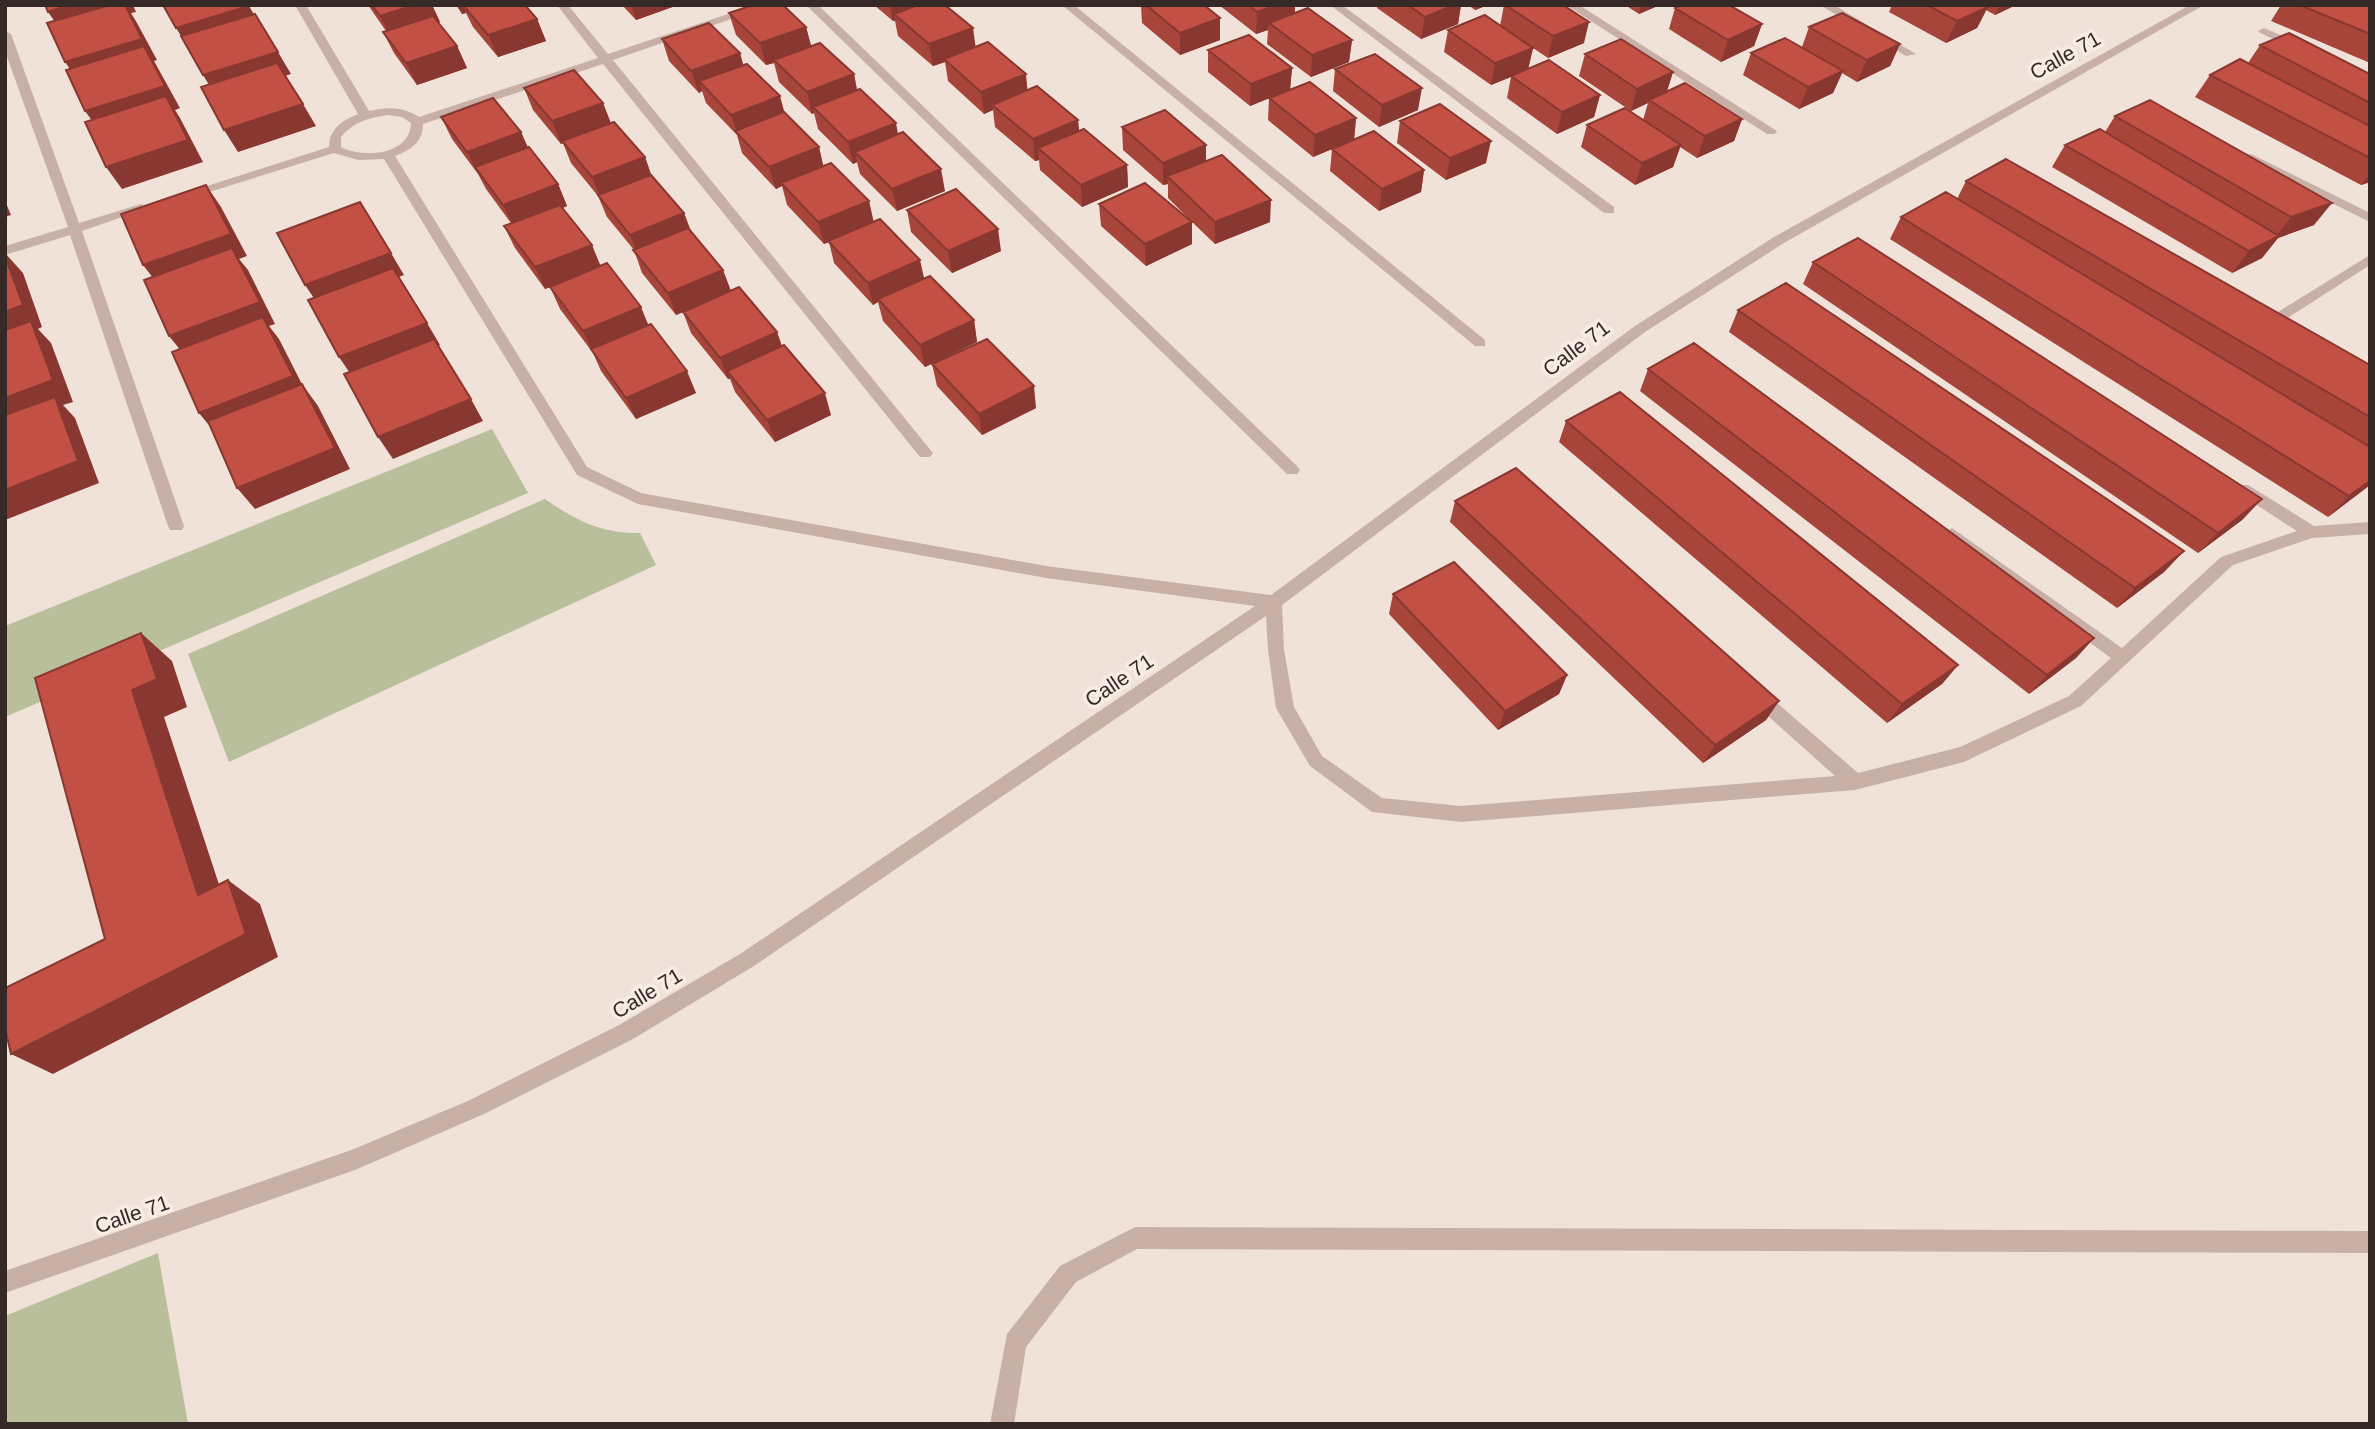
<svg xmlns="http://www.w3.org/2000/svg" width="2375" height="1429" viewBox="0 0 2375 1429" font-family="Helvetica,sans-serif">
  <rect width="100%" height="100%" fill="#f1e2d9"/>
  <path fill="#b8bf9a" d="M492 429 528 493 5 717V626Z
    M545 499C575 520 602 534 640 533L656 565 229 762 188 654Z
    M158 1253 188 1424H5V1316Z"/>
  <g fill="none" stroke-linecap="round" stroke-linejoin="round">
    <path fill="#c8b0a6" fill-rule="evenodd" d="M295 5H306L369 111C386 107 403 106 419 117L598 58 557 5H568L608 54 755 5H772L613 60 933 453 930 457H920L603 64 423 124C423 142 411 150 395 156L587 467 641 493 1046 566 1271 595 1635 326 1774 237 2190 5H2204L1784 243 1645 332 1282 605 1284 650 1294 707 1322 756 1382 798 1461 806 1835 776 1749 699 1746 694 1749 689H1761L1858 773 1960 747 2069 696 2111 658 1946 538 1944 534 1952 528 2122 648 2221 557 2297 531 2238 493 2235 489 2238 485H2248L2314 526 2370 522V534L2312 538 2233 565 2081 706 1964 762 1855 790 1461 822 1372 812 1310 766 1276 708 1268 650 1266 616 754 966 633 1039 484 1114 355 1170 5 1293V1271L354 1149 470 1100 619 1025 740 954 1255 606 1046 578 638 504 577 475 384 159 358 160 334 153 190 198H180L179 195 329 147C329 129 343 120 358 114ZM387 115 402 117 411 123C410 155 364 159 341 147V137C353 122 369 118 387 115Z
      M806 5H818L1297 466 1300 470 1297 474H1287Z
      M1062 5H1074L1485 340V346H1475Z
      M1330 5H1342L1614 207V213H1604Z
      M1566 5H1579L1777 131 1775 134H1767Z
      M1820 5H1834L1916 54 1906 56Z
      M2264 28 2304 45 2306 47 2296 49 2260 33 2258 31Z
      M5 31 11 34 79 223 141 204 148 208 82 231 184 526 182 530H170L168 526 70 235 5 255V246L68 227 5 51Z
      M2251 154 2370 213V222L2247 161V155Z
      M2370 255V265L2275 326H2265V320Z
      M1135 1227 2370 1231V1253L1137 1249 1076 1282 1026 1347 1014 1424H990L1007 1334 1060 1266Z"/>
  </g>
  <path fill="#a8453b" d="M368 5H432L440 22 438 23 457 46 467 68 417 85 394 53 383 32 386 31Z
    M456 5H525L537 19 546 41 498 57 473 27 466 13 462 14Z
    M622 5H678L636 20Z
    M874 5H945L975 47 1028 90 1078 120 1079 131 1127 165 1128 187 1082 207 1040 170 1039 160 1035 161 995 127 993 110 984 114 948 81 945 62 933 66 898 36 895 21H893Z
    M1141 5H1204L1220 40 1180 55 1142 23Z
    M1219 5H1295V13L1352 40 1349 62 1311 77 1267 44 1268 30 1256 34Z
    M1378 5H1461L1458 24 1421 39 1377 8Z
    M1468 5H1488L1475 10Z
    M1504 5 1584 43 1548 58 1533 48 1528 69 1600 95 1594 117 1557 134 1507 98 1511 77 1491 85 1444 52 1448 30 1500 26Z
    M1625 5H1660L1639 14Z
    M1892 5H2016L1995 15 1986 10 1977 28 1946 43 1889 12Z
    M2281 5H2370V63L2271 21Z
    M1675 8 1762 24 1754 46 1721 62 1669 29Z
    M729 13 806 27 811 46 854 74 857 90 898 134 945 191 897 211 860 174 857 162 853 164 818 129 814 113 812 114 779 82 774 63 766 65 736 35Z
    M1809 27 1900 44 1890 66 1857 82 1842 73 1833 93 1799 109 1743 75 1751 53 1802 47Z
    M662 39 740 53 743 65 784 113 819 147 823 166 869 201 873 222 924 279 974 320 977 342 925 367 883 321 878 302 873 305 834 263 829 242 824 244 787 205 782 186 776 189 742 153 737 135 706 103 702 91 699 93 669 61Z
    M2260 45 2370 74V182L2361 185 2195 97 2210 75 2248 63Z
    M1208 50 1292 68 1290 90 1356 118 1354 140 1424 170 1421 192 1379 211 1330 171 1332 149 1313 157 1268 120 1269 98 1250 106 1208 72Z
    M1585 54 1673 72 1667 91 1742 119 1734 141 1697 158 1680 147 1673 167 1635 185 1581 147 1587 125 1643 120 1648 103 1631 111 1579 76Z
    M1335 69 1418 110 1379 127 1333 91Z
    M524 88 603 103 611 123 645 157 651 175 684 213 691 231 723 270 731 291 777 332 782 346 831 415 775 442 735 392 730 379H728L691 333 683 312 676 315 642 273 634 250 607 217 598 196 571 163 563 143 561 144 533 110Z
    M2115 116 2314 225 2278 238 2262 258 2232 273 2052 167 2065 145 2105 132Z
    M441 117 521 132 527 147 558 184 567 206 563 208 601 266 649 325 696 393 636 419 601 371 593 353 560 309 550 287 545 289 515 248 504 226 511 223 486 189 478 174 452 139Z
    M1400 121 1486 163 1446 180 1397 143Z
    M1122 127 1206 145V161L1270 222 1215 244 1192 222V244L1146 266 1101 226 1099 204 1191 221 1168 198V184L1163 185 1123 150Z
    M1966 181 2370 365V485L2328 517 1890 239 1901 217 1957 199Z
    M907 210 1001 251 952 273 911 232Z
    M1813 262 2262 499 2242 520 2198 553 1803 284Z
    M1738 310 2184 551 2164 572 2117 608 1729 332Z
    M932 364 1036 408 982 435 937 386Z
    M1648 369 2094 638 2076 658 2029 694 1640 391Z
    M1566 421 1958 665 1942 684 1887 723 1559 442Z
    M1455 501 1779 701 1766 720 1703 763 1450 522Z
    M1393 594 1567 675 1559 694 1498 730 1389 614Z"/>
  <path fill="#883830" d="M69 5H133L136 12 131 13 137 23 157 60 154 61 180 108 175 110 180 118 203 162 122 189 106 167 101 133 85 111 81 84 65 62 63 33 48 12Z
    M414 5H432L440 22 391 38 380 16Z
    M458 5H463L466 13 462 14Z
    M631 5H678L636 20Z
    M890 5H935L894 14 895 21H893Z
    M1276 5H1295L1294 20 1269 23 1268 30 1256 34 1257 12Z
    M1454 5H1461L1458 24 1421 39 1425 17Z
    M1476 5H1488L1475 10Z
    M1641 5H1660L1639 14Z
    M2000 5H2016L1995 15Z
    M249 6 262 28 190 50 176 28Z
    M1988 7 1977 28 1946 43 1957 21Z
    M1220 18V40L1180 55V33Z
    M537 19 546 41 498 57 488 35Z
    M1589 22 1584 43 1548 58 1553 36Z
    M1762 24 1754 46 1721 62 1728 40Z
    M806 27 812 49 774 60V63L766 65 760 43Z
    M973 28 976 50 944 59 945 62 933 66 929 44Z
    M1352 40 1349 62 1311 77 1312 55Z
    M1900 44 1890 66 1857 82 1867 60Z
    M457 46 467 68 417 85 406 63Z
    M1533 48 1528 70 1491 85 1495 63Z
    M278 52 291 74 217 98 203 75Z
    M740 53 746 75 699 81 702 91 699 93 691 71Z
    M1292 68 1290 90 1250 106 1251 84Z
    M1843 71 1833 93 1799 109 1808 87Z
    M1673 72 1666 94 1649 100 1648 103 1631 111 1637 89Z
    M854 74 858 96 813 107 814 113 812 114 807 92Z
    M1026 74 1028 96 992 105 993 110 984 114 981 92Z
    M1422 88 1418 110 1379 127 1382 105Z
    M1600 95 1594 117 1557 134 1562 112Z
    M780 96 786 118 737 132 731 115Z
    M603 103 611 125 561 144 552 121Z
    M303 104 316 126 238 152 224 130Z
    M1356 118 1354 140 1313 157 1315 135Z
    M1742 119 1734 141 1697 158 1705 136Z
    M1078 120 1080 143 1038 148 1039 160 1035 161 1033 139Z
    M896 123 900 145 855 152 857 162 853 164 848 142Z
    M521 132 531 154 475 167 478 174 467 152Z
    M1491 141 1486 163 1446 180 1450 158Z
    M1206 145V167L1167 176 1168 184 1163 185V163Z
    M1681 145 1673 167 1635 185 1642 163Z
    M819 147 824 169 781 183 782 186 776 189 769 167Z
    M645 157 653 180 601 199 592 177Z
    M1127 165 1128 187 1082 207 1081 185Z
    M941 169 945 191 897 211 892 189Z
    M1424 170 1421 192 1379 211 1382 189Z
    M2370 174V182L2361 185Z
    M558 184 567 206 514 227 503 205Z
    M206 185 221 207 247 256 239 259 248 270 275 324 269 326 279 339 309 398 217 435 199 413 186 357 169 336 160 287 143 265Z
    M1271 200 1270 222 1215 244V222Z
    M5 201 11 215 5 217Z
    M869 201 874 223 824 244 818 222Z
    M2332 203 2314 225 2278 238 2262 258 2232 273 2249 251 2275 238 2291 217Z
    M684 213 692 236 639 257 630 235Z
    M1192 222V244L1146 266 1145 244Z
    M998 229 1001 251 952 273 948 251Z
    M592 245 601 267 545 289 535 267Z
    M5 253 23 273 42 327 38 329 51 343 73 402 63 405 75 418 99 483 5 520Z
    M391 253 404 275 320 307 305 285Z
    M920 260 925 282 878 299V302L873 305 868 283Z
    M723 270 731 292 676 315 668 293Z
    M641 307 650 329 591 349 583 331Z
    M974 320 977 342 925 367 920 345Z
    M427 323 440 345 354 379 339 357Z
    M777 332 784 354 727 371 730 379H728L720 358Z
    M687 371 696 393 636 419 626 398Z
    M302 384 318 406 350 469 255 509 237 488Z
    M1034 386 1036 408 982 435 979 414Z
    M825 393 831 415 775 442 767 420Z
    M471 399 483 421 393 459 378 437Z
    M2370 481V485L2328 517 2349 496Z
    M2262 499 2242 520 2198 553 2218 533Z
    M2184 551 2164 572 2117 608 2135 588Z
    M141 633 172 661 187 707 164 717 230 918 198 895 132 690Z
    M2094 638 2076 658 2029 694 2047 675Z
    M1958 665 1942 684 1887 723 1902 704Z
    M1567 675 1559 694 1498 730 1505 711Z
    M1779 701 1766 720 1703 763 1715 745Z
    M228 880 260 904 278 957 53 1074 11 1054Z"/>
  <path fill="#c35045" stroke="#883830" stroke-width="2" d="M45 5H69L48 12Z
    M110 5H125L142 39 65 62 47 23Z
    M163 5H248L249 6 176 28Z
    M372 5H414L380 16Z
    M463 5H525L537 19 488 35Z
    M753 5H783L806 27 760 43 729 13Z
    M918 5H945L973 28 929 44 894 14Z
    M1146 5H1204L1220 18 1180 33Z
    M1248 5H1276L1257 12Z
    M1408 5H1454L1425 17Z
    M1505 5H1563L1589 22 1553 36Z
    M1681 5H1729L1762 24 1728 40 1675 8Z
    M1927 5H1985L1988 7 1957 21Z
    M2300 5H2369L2370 34Z
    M1308 8 1352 40 1312 55 1269 23Z
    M1842 13 1900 44 1867 60 1809 27Z
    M255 14 278 52 203 75 181 36Z
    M1485 15 1533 48 1495 63 1448 30Z
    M433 16 457 46 406 63 383 32Z
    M709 23 740 53 691 71 662 39Z
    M2289 33 2370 74V103L2260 45Z
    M1249 35 1292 68 1251 84 1208 50Z
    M1785 38 1843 71 1808 87 1751 53Z
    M1621 39 1673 72 1637 89 1585 54Z
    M988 42 1026 74 981 92 944 59Z
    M820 43 854 74 807 92 774 60Z
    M144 46 165 86 85 111 66 70Z
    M1375 54 1422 88 1382 105 1335 69Z
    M2240 59 2370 126V158L2210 75Z
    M1549 60 1600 95 1562 112 1511 76Z
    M277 63 303 104 224 130 201 87Z
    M747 64 780 96 731 115 699 81Z
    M574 70 603 103 552 121 524 88Z
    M1310 82 1356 118 1315 135 1269 98Z
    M1685 83 1742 119 1705 136 1649 100Z
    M1037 86 1078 120 1033 139 992 105Z
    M860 89 896 123 848 142 813 107Z
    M166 96 188 140 106 167 85 122Z
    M493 98 521 132 467 152 441 117Z
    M2150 100 2332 203 2291 217 2115 116Z
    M1440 104 1491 141 1450 158 1400 121Z
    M1625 108 1681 145 1642 163 1587 125Z
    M1165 110 1206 145 1163 163 1122 127Z
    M784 112 819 147 769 167 735 131Z
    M614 122 645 157 592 177 562 141Z
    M1084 129 1127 165 1081 185 1038 148Z
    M2100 129 2279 236 2249 251 2065 145Z
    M1374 131 1424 170 1382 189 1332 149Z
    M903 132 941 169 892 189 855 152Z
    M529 147 558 184 503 205 475 167Z
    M1222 155 1271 200 1215 222 1167 176Z
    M2006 159 2370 365V417L1966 181Z
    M831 163 869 201 818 222 781 183Z
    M651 175 684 213 630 235 598 195Z
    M1145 183 1192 222 1145 244 1099 204Z
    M206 185 231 234 143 265 121 214Z
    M956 189 998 229 948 251 907 210Z
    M1946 192 2370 447V481L2349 496 1901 217Z
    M360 202 391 253 305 285 277 233Z
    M560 205 592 245 535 267 504 226Z
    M880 219 920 260 868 283 828 241Z
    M688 228 723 270 668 293 633 250Z
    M1858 238 2262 499 2218 533 1813 262Z
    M232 248 260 302 169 336 144 280Z
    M5 256 23 305 5 312Z
    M607 263 641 307 583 331 550 287Z
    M393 268 427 323 339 357 308 300Z
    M930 276 974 320 920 345 878 299Z
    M1786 283 2184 551 2135 588 1738 310Z
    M739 287 777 332 720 358 683 312Z
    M263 317 293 376 199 413 172 352Z
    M31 321 53 380 5 398V330Z
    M651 324 687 371 626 398 591 349Z
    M434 339 471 399 378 437 344 374Z
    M987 339 1034 386 979 414 932 364Z
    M1694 343 2094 638 2047 675 1648 369Z
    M784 345 825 393 767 420 727 371Z
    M302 384 335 448 237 488 208 421Z
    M1620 392 1958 665 1902 704 1566 421Z
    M55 397 78 461 5 490V415Z
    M1516 468 1779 701 1715 745 1455 501Z
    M1454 562 1567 675 1505 711 1393 594Z
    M141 633 157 679 132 690 198 895 228 880 246 934 11 1054 5 1028V988L105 939 35 678Z"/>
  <g text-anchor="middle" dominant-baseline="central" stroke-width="7" stroke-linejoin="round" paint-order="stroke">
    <g font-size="21" fill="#342926" stroke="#f8ede5">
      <text transform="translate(2065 55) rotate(-29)">Calle 71</text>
      <text transform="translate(1576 348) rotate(-37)">Calle 71</text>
      <text transform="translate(1119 680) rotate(-34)">Calle 71</text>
      <text transform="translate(647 993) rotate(-31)">Calle 71</text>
      <text transform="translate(132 1214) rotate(-19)">Calle 71</text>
    </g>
  </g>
  <rect width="2375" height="1429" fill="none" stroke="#342926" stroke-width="14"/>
</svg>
